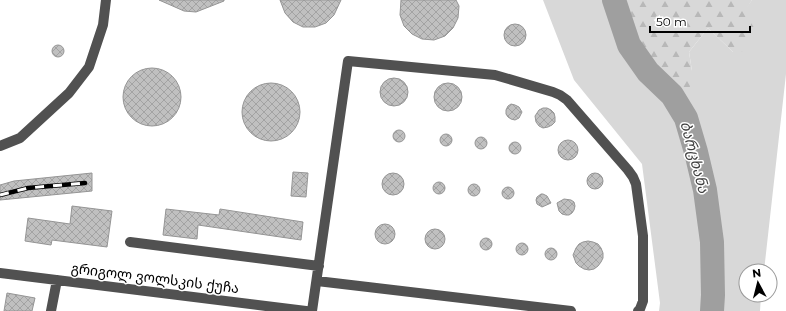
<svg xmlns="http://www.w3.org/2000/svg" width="786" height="311" viewBox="0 0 786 311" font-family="Montserrat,'Noto Sans Georgian',sans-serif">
  <defs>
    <pattern id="forest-firs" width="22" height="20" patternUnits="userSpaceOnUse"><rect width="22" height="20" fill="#d8d8d8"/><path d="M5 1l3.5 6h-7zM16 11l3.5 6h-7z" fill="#b8b8b8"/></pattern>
    <pattern id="building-cross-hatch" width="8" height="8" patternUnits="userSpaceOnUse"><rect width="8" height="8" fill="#c0c0c0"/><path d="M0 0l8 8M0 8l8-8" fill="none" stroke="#a3a3a3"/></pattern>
  </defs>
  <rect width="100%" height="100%" fill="#fff"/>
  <path fill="#d8d8d8" d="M543 0H614L629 45 692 71 689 52 708 28 733 52 744 11 752 0H786V74L764 271H746V295H761L760 311H659L660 303 642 164 574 80Z"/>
  <path fill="url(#forest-firs)" d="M614 0H752L745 11 754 28 745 51 733 52 708 28 689 52 692 71 689 93 672 95 648 72 629 45Z"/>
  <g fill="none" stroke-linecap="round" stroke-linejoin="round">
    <path stroke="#9f9f9f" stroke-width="24" d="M614 0 629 45 648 72 672 95 686 118 696 152 705 190 712 242 713 295 712 311"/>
  </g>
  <path fill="url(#building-cross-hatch)" stroke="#959595" d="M159 0H224V1L196 12 184 11Z
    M280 0H341L334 15 326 23 315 27H303L293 22 285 13Z
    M401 0H456L459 6 458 18 453 28 445 36 434 40 422 39 412 34 404 26 400 15Z
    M504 35a11 11 0 1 1 22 0a11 11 0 1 1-22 0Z
    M52 51a6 6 0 1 1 12 0a6 6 0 1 1-12 0Z
    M123 97a29 29 0 1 1 58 0a29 29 0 1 1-58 0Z
    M380 92a14 14 0 1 1 28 0a14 14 0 1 1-28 0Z
    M242 112a29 29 0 1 1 58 0a29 29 0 1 1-58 0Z
    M434 97a14 14 0 1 1 28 0a14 14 0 1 1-28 0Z
    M511 104 515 105 519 107 522 112 519 118 515 120 511 119 508 117 506 114V110L508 106Z
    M543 108H547L551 110 554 113 555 117V122L552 125 548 127 543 128 539 126 536 122 535 116 539 110Z
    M393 136a6 6 0 1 1 12 0a6 6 0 1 1-12 0Z
    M440 140a6 6 0 1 1 12 0a6 6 0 1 1-12 0Z
    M475 143a6 6 0 1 1 12 0a6 6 0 1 1-12 0Z
    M558 150a10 10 0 1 1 20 0a10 10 0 1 1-20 0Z
    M509 148a6 6 0 1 1 12 0a6 6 0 1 1-12 0Z
    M293 172 308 173 306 197 291 196Z
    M587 181a8 8 0 1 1 16 0a8 8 0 1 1-16 0Z
    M92 173V191L0 200V185L14 181Z
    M382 184a11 11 0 1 1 22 0a11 11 0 1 1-22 0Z
    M433 188a6 6 0 1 1 12 0a6 6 0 1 1-12 0Z
    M468 190a6 6 0 1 1 12 0a6 6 0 1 1-12 0Z
    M502 193a6 6 0 1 1 12 0a6 6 0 1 1-12 0Z
    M541 194H543L547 196 551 203 542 207 537 204 536 200 537 197Z
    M564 199 571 200 574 202 575 206 574 210 572 213 569 215H566L562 214 559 211 557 203Z
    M72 206 112 211 107 247 52 240 51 245 25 241 28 218 70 224Z
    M166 209 219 215 220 209 303 222 301 240 198 225 197 239 163 235Z
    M375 234a10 10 0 1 1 20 0a10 10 0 1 1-20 0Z
    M425 239a10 10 0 1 1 20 0a10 10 0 1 1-20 0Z
    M480 244a6 6 0 1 1 12 0a6 6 0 1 1-12 0Z
    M588 241 593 242 598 244 601 248 603 253V258L601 262 598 266 594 269 589 270 584 269 579 266 576 263 573 255 576 248 579 244 583 242Z
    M516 249a6 6 0 1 1 12 0a6 6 0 1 1-12 0Z
    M545 254a6 6 0 1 1 12 0a6 6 0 1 1-12 0Z
    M7 293 35 298 32 311H4Z"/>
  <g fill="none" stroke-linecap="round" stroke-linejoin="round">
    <path stroke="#515151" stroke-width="10" d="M0 146 20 138 69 93 89 67 103 25 106 0
      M130 242 319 266
      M0 273 306 311
      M317 281 571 311
      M51 311 57 280
      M312 311 348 61 495 75 553 92 560 95 567 100 628 170 633 177 636 184 643 236V301L640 309 638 311"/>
    <g stroke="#000" stroke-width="4.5">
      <path id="rail" d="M0 195 28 188 85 183"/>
    </g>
    <use href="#rail" stroke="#fff" stroke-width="3" stroke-dasharray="9" stroke-linecap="butt"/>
  </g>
  <g text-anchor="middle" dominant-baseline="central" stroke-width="3" stroke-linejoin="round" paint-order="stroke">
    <g font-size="14" fill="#000" stroke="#fff">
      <text transform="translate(155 278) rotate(7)">გრიგოლ ვოლსკის ქუჩა</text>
    </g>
    <g font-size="15" font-style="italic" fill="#404040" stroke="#fff">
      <text transform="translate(695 157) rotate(75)">ბარცხანა</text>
    </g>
  </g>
  <g transform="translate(758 283) rotate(353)"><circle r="19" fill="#ffffff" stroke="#999999"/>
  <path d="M0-3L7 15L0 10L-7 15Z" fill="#000000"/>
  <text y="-6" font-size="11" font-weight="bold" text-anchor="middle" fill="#000000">N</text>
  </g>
  <path d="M650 26v6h100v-6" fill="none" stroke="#000000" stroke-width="2"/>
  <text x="656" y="26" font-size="12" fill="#000000" stroke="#ffffff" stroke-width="3" paint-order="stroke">50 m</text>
</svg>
